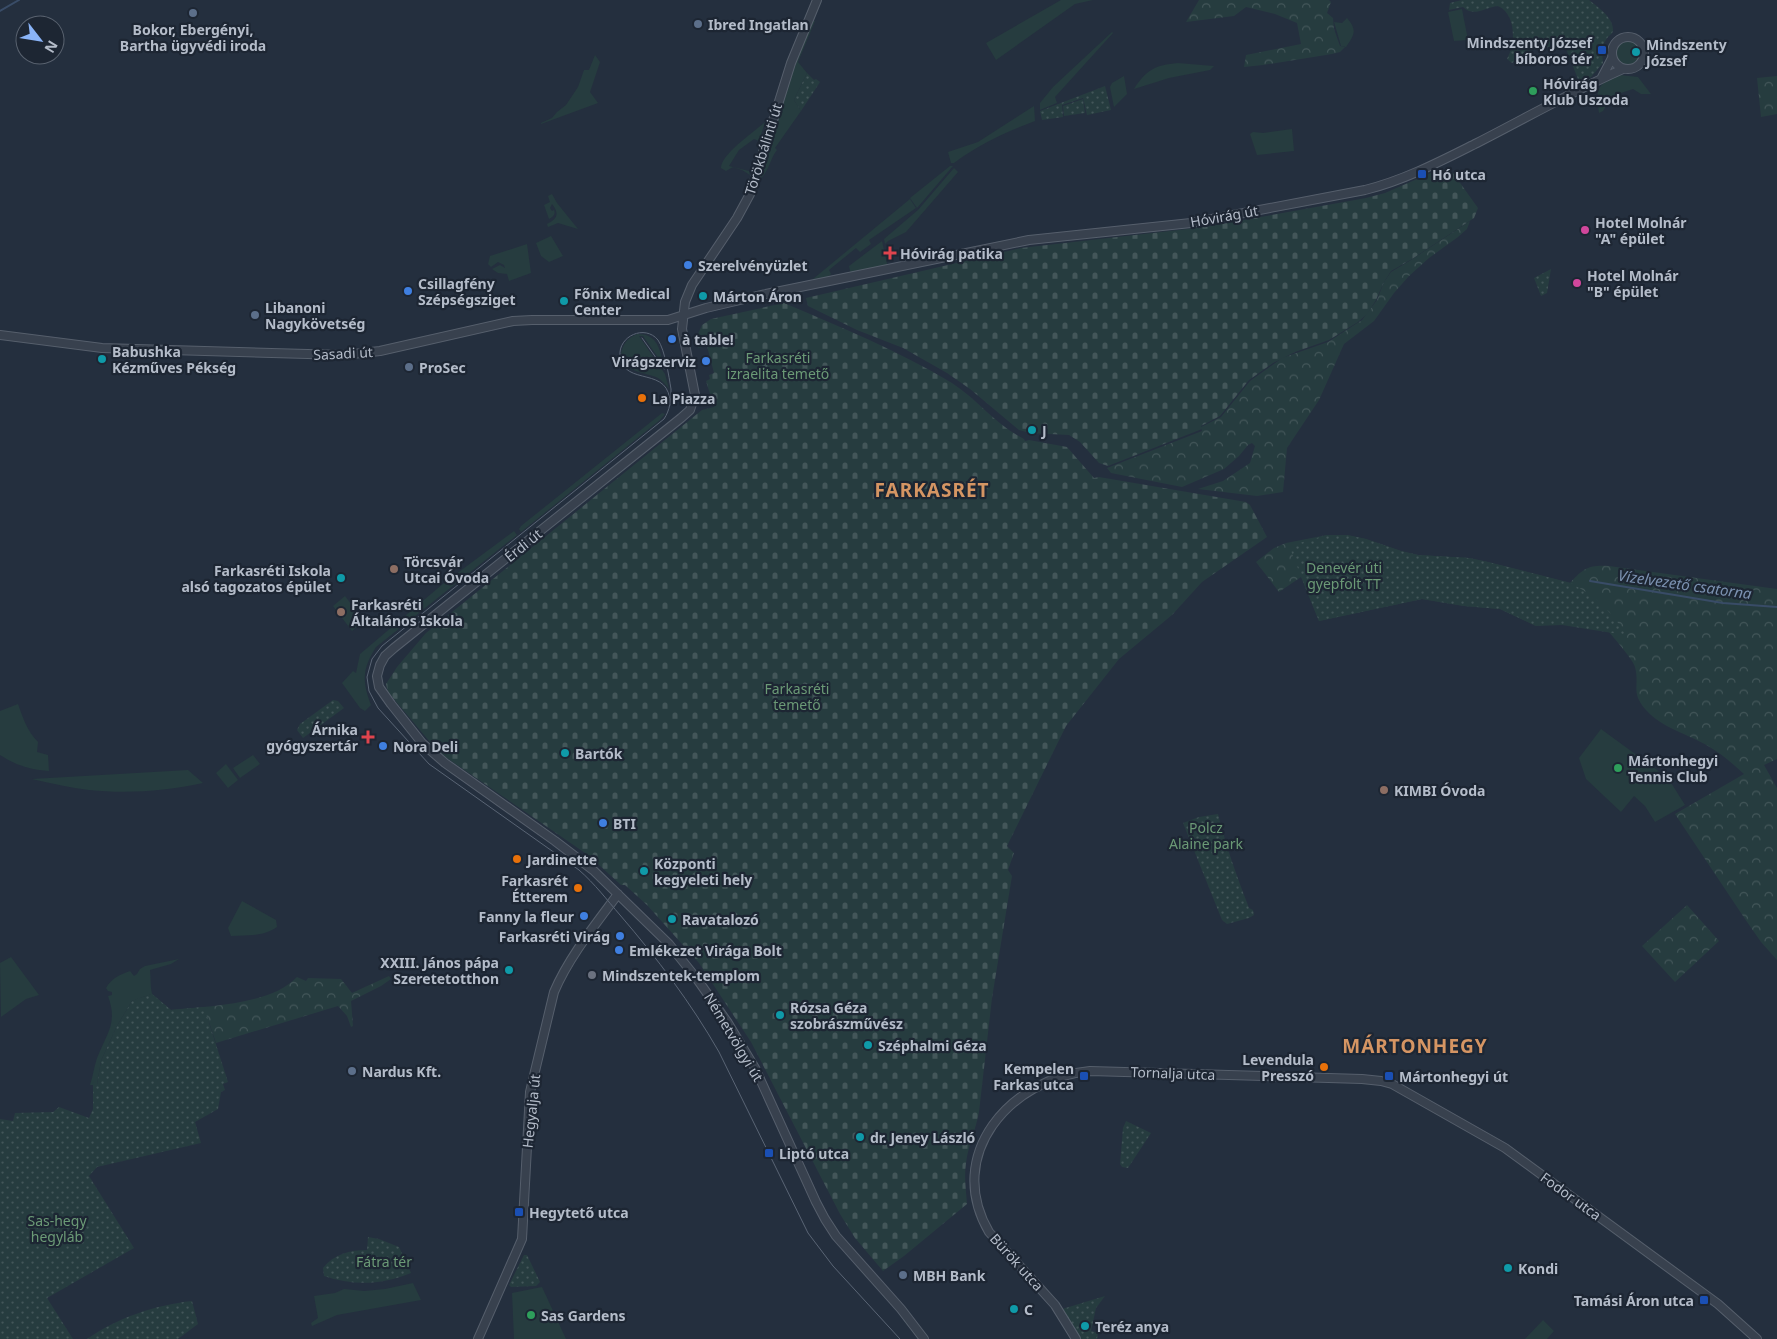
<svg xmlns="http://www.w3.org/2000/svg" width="1777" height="1339" viewBox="0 0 1777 1339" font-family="'Noto Sans',sans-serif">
  <defs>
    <pattern id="forest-crowns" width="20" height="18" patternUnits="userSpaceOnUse" patternTransform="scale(1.25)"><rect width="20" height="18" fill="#263c3f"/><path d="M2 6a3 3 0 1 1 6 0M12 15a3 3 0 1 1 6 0" fill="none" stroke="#435659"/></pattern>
    <pattern id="cemetery-stones" width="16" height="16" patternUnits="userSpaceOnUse" patternTransform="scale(1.25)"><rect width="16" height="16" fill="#263c3f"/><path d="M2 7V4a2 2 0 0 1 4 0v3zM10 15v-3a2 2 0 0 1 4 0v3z" fill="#435659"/></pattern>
    <pattern id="park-dots" width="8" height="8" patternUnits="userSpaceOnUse" patternTransform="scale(1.25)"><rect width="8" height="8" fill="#263c3f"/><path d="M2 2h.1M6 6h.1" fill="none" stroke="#435659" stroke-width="1.8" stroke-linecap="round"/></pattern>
  </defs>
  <rect width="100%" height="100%" fill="#242f3e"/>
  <path fill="#263c3f" d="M1061 0H1093L1075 4 996 60 986 43Z
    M1462 9 1468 40 1454 41 1448 12Z
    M1347 18C1357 30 1355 34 1346 47L1341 46 1334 22 1342 23Z
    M813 21H815L798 62 807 73 794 100 801 111 775 148 777 150C770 159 769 171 761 178L760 175 787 84Z
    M1112 32 1113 33 1055 97 1057 103 1040 110V103L1053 87Z
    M1616 54a13 13 0 1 1 26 0a13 13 0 1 1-26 0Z
    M595 55 600 62 590 92 598 103 541 124V123L552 118 557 112 566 105 578 87 584 70H589Z
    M1178 63 1214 66 1210 70 1169 78 1134 89C1146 70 1155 65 1178 63Z
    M1620 75 1638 77 1651 94H1641L1633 89 1612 96 1603 111 1599 113C1596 89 1596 84 1620 75Z
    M1124 76 1127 94 1114 107 1110 87 1112 83Z
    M1034 106 1035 121C1006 132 979 144 954 163H951L948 152 978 142Z
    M765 122 759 141 754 139 739 150 729 166 749 171 750 175 742 170 733 167 726 171 721 168C721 154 754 132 765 122Z
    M1292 129 1294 151 1257 155 1250 134 1253 132 1263 133Z
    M950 166H953L917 208 910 198Z
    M954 168 958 172 906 232 888 241 885 244 884 239 918 210Z
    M552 194 557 203 578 229 558 223 548 227 547 224C557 219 560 214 552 204L550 208 552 211 554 210C556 214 553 217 549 219L544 205 550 202 548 196Z
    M910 199 916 208 869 240 871 244 860 252 856 248 829 270 831 274 827 278 813 279Z
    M551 236 563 256 549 262 541 256 536 243Z
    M882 241 888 268 851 275 849 266Z
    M527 244 531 273 509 281 507 274 498 273 492 269 500 265 505 268 504 265 498 262 491 267 488 264 490 256Z
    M637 334C658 333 660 351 664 366L643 336H639L665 374 669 389C666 385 663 381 658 378 645 372 613 371 623 347 626 340 631 337 637 334Z
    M662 413 665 414 660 420 521 532 519 529 521 526Z
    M514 531 517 535 376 647C362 669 362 681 371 705L365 711 360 708 342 683 353 671 356 673 360 654 444 583Z
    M345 596 364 621 352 631 333 606Z
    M18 704C23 718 27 731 38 742L37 752 48 755 49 771C31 770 15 765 0 755V711Z
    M1601 729 1668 778 1685 805 1655 822 1645 806 1634 796 1621 812 1586 779 1579 758Z
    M253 755 260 764 240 778 233 768Z
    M226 764 238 780 228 788 216 773Z
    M188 770 203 783C166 791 127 794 89 790 70 788 51 783 32 779Z
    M242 901 276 920 277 927C263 937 247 935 231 936L228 928Z
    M11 957 39 995 26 999 1 1017 0 963Z
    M179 959 171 964 150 970C151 978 150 986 152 994L132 1001 117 1026 101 1061 97 1085H90C93 1076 94 1067 97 1058 107 1033 118 1023 108 996L112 995V992L108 991 106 988C112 978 119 975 130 971L134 976 137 974 140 969 145 966Z
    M413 1283 421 1300 337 1315 312 1326 311 1323 318 1318 314 1296 335 1293 344 1289 364 1291 385 1289Z
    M542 1287 566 1339H514L512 1293Z
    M1543 1320 1554 1331 1547 1339H1525Z"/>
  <path fill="url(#forest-crowns)" d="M1199 0H1329L1331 2 1327 13 1333 18 1334 29 1340 46 1345 47 1340 52 1332 54 1263 65 1244 67 1246 55 1301 44 1297 23 1275 14 1246 7 1234 16 1186 22Z
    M1777 76V114L1761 117 1757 78Z
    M1470 221 1467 229 1458 237 1429 258 1409 276 1394 293 1374 321 1344 344 1319 400 1287 448 1283 492 1257 496 1198 489 1223 481 1250 463 1255 446 1252 443 1248 445 1239 456 1224 469 1182 487 1111 473 1107 468 1202 431 1201 427 1221 417 1250 381 1282 358 1328 342 1362 320 1377 300 1384 282 1391 272 1411 260Z
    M1327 535H1347L1366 539 1401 551 1418 555 1469 558 1488 562 1570 583C1584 568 1588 565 1609 566L1777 589V759L1764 765 1777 788V960L1761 942 1745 919 1675 814 1744 774C1733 764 1722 754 1708 746 1688 734 1662 728 1646 710 1630 692 1640 686 1635 667 1633 659 1611 635 1605 627L1564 621 1536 626 1500 609 1464 606 1422 599 1319 621 1301 577 1279 592 1256 562 1274 548 1286 543Z
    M1687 905 1719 941 1675 982 1642 946Z
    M389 976 391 979 381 986 351 1001 353 1026 351 1027 347 1016 338 1006 216 1043 209 1022 132 1001 152 994 171 1010C208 1006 271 1005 297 977L306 981 308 978 341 979 352 993Z"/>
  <path fill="url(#cemetery-stones)" d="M1440 169 1453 173 1478 208 1474 218 1412 259 1391 271 1384 282 1376 300 1367 314 1358 322 1329 340 1295 352 1273 363 1249 380 1220 416 1201 426 1202 429 1108 466 1099 463 1080 442 1069 435 1030 433 1019 430 970 389 947 373 903 348 857 330 808 306 806 298 1021 248 1205 227 1366 198 1385 193Z
    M784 303C841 327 899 351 952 383 978 400 996 425 1024 439L1025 441 1029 440 1067 447 1094 478 1099 477 1246 502 1250 505 1267 537 1202 582 1172 615 1119 659 1066 726 1007 846 1014 853 1008 870 1012 876 992 998 979 1112C976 1129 968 1146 966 1163 964 1177 966 1190 967 1204L904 1256 883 1271 855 1238 840 1214 751 1042 699 963 647 905 625 885H621L588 855 444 756 430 742 388 692 386 684 397 667 426 633 702 410 714 407 706 381 710 379 709 375 714 373 707 346 698 348 695 337 697 336 702 325 711 319Z"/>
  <path fill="url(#park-dots)" d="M1462 0H1589C1598 7 1614 18 1613 31 1612 34 1611 34 1608 37 1601 45 1602 53 1603 63L1591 77 1580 84 1564 44 1528 51 1512 63 1507 59C1516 43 1516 14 1498 6 1485 7 1474 18 1463 7L1449 10 1450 3Z
    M807 73 814 80 816 79 820 82 801 111 794 100Z
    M1105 86 1111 110 1087 115 1083 98 1062 105 1063 117 1042 120 1040 111Z
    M1083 99 1085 113 1064 116 1063 106Z
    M1551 269 1547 293 1541 296 1534 278Z
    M1327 535H1347L1366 539 1401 551 1418 555 1469 558 1488 562 1571 583 1594 597 1611 614 1622 628 1625 635 1562 625 1536 626 1500 609 1464 606 1422 599 1319 621 1289 546Z
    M333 700 338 701 344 708 303 738 297 730 300 724Z
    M1218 814C1226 846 1237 877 1249 908L1253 910 1254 915 1249 918 1227 924 1222 920 1183 823 1199 817Z
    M152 994 171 1010 204 1007 228 1082 223 1084 225 1090 221 1092 218 1109 195 1122 201 1143 97 1167 89 1176 134 1248 47 1298 73 1339H0V1119L13 1121 15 1113 53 1112 59 1107 89 1118 93 1109V1085H97L101 1061 117 1026 132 1001Z
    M1126 1121 1151 1133 1128 1168 1122 1167 1120 1164 1123 1128Z
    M368 1237 379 1239 399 1247 411 1273C382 1285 353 1286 324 1276L323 1268C334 1254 350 1250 367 1250Z
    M524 1255H527L540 1282 536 1286 511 1287 509 1285Z
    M1105 1296 1096 1308 1091 1331 1098 1333 1097 1339H1076L1059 1310Z
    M192 1301 198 1324 178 1339H87C117 1318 155 1305 192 1301Z"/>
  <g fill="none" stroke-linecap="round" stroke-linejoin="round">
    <path stroke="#394c67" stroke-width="2" d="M0 11 19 0
      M1590 581 1723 603 1777 607"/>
    <g stroke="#565f6c" stroke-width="10">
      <path id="minor" d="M817 0 791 63 750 194 737 218 692 285 685 302 682 329 695 395 690 410 681 418 394 648 385 656 380 665 377 676 379 687 391 704 422 743 445 763 555 841 593 870 669 944 697 979 728 1023 755 1068 816 1202 825 1219 836 1236 901 1309 924 1339
        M1612 53a16 16 0 1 1 32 0a16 16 0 1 1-32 0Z
        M1601 79 1612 58
        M0 335 102 348 343 355 380 351 513 321 532 320H668L706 308 766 294 1029 240 1191 223 1365 190C1405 180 1441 161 1477 143 1526 118 1573 91 1623 69
        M478 1339 522 1239 530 1092 554 992C569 957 595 925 618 894
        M1076 1339 1055 1305 989 1232C944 1155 1010 1078 1090 1071L1362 1079 1381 1081 1392 1084 1505 1148 1718 1304 1757 1339"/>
    </g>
    <use href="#minor" stroke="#38414e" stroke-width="8"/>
    <path stroke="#5a6575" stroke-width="1" d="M642 338 664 369
      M670 405C671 364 624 388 620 356 618 336 645 324 658 340 665 350 669 377 671 389 671 400 670 410 664 419L382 646 372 659 367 677 369 691 378 708 429 764 579 870C595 884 607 900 620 915 657 958 691 1003 719 1052L808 1233 833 1266 900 1339"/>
  </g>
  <g fill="#5c6f8a" stroke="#1d2633" stroke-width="2">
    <circle cx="193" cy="13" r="5"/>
    <circle cx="698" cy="24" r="5"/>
    <circle cx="255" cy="315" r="5"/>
    <circle cx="409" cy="367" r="5"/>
    <circle cx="352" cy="1071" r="5"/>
    <circle cx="903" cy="1275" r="5"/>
  </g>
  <g fill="#1a4fb4" stroke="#1d2633" stroke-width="2">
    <rect x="1597" y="45" width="10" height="10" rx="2.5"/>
    <rect x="1417" y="169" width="10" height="10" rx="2.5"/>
    <rect x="1079" y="1071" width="10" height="10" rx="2.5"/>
    <rect x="1384" y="1071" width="10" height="10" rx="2.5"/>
    <rect x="764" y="1148" width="10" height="10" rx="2.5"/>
    <rect x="514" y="1207" width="10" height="10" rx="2.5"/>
    <rect x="1699" y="1295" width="10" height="10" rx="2.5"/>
  </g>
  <g fill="#0f9aa8" stroke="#1d2633" stroke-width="2">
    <circle cx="1636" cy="52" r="5"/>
    <circle cx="703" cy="296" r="5"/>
    <circle cx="564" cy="301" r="5"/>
    <circle cx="102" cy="359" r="5"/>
    <circle cx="1032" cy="430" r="5"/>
    <circle cx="341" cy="578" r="5"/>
    <circle cx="565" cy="753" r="5"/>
    <circle cx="644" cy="871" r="5"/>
    <circle cx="672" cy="919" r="5"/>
    <circle cx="509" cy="970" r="5"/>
    <circle cx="780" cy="1015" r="5"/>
    <circle cx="868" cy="1045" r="5"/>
    <circle cx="860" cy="1137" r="5"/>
    <circle cx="1508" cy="1268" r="5"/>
    <circle cx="1014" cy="1309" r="5"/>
    <circle cx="1085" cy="1326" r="5"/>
  </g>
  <g fill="#2e9e5b" stroke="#1d2633" stroke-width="2">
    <circle cx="1533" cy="91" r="5"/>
    <circle cx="1618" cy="768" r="5"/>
    <circle cx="531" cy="1315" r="5"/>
  </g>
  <g fill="#d1479c" stroke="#1d2633" stroke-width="2">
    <circle cx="1585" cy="230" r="5"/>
    <circle cx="1577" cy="283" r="5"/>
  </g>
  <g fill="#e0444e" stroke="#1d2633" stroke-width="2">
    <path d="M887.5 245.5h5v5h5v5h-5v5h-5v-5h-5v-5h5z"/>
    <path d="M365.5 729.5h5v5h5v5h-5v5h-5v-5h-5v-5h5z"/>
  </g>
  <g fill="#3f7fe0" stroke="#1d2633" stroke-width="2">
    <circle cx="688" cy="265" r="5"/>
    <circle cx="408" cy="291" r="5"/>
    <circle cx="672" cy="339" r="5"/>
    <circle cx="706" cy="361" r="5"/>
    <circle cx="383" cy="746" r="5"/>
    <circle cx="603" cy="823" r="5"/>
    <circle cx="584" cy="916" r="5"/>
    <circle cx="620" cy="936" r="5"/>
    <circle cx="619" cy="950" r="5"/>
  </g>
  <g fill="#e8710a" stroke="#1d2633" stroke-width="2">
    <circle cx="642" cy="398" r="5"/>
    <circle cx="517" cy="859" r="5"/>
    <circle cx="578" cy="888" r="5"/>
    <circle cx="1324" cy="1067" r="5"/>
  </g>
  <g fill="#8d6e63" stroke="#1d2633" stroke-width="2">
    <circle cx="394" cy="569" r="5"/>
    <circle cx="341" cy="612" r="5"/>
    <circle cx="1384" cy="790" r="5"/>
  </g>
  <circle fill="#6b7280" stroke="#1d2633" stroke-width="2" cx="592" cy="975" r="5"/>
  <g text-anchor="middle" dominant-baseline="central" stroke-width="4.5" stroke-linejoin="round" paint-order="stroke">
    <g font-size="14" font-weight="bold" fill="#b4bcc9" stroke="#1d2633" text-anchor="start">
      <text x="708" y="24">Ibred Ingatlan</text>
      <text x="193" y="29" text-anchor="middle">Bokor, Ebergényi,<tspan x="193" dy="16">Bartha ügyvédi iroda</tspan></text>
      <text x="1592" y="42" text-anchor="end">Mindszenty József<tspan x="1592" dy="16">bíboros tér</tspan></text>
      <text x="1646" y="44">Mindszenty<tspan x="1646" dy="16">József</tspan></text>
      <text x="1543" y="83">Hóvirág<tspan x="1543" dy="16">Klub Uszoda</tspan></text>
      <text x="1432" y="174">Hó utca</text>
      <text x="1595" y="222">Hotel Molnár<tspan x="1595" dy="16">"A" épület</tspan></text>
      <text x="900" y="253">Hóvirág patika</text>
      <text x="698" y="265">Szerelvényüzlet</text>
      <text x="1587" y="275">Hotel Molnár<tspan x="1587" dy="16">"B" épület</tspan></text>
      <text x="418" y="283">Csillagfény<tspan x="418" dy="16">Szépségsziget</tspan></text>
      <text x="574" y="293">Főnix Medical<tspan x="574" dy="16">Center</tspan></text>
      <text x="713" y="296">Márton Áron</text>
      <text x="265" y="307">Libanoni<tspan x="265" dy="16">Nagykövetség</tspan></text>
      <text x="682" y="339">à table!</text>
      <text x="112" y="351">Babushka<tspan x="112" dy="16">Kézműves Pékség</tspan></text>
      <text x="696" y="361" text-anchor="end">Virágszerviz</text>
      <text x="419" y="367">ProSec</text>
      <text x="652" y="398">La Piazza</text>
      <text x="1042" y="430">J</text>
      <text x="404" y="561">Törcsvár<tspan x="404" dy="16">Utcai Óvoda</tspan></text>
      <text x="331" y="570" text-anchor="end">Farkasréti Iskola<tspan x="331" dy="16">alsó tagozatos épület</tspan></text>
      <text x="351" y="604">Farkasréti<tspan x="351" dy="16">Általános Iskola</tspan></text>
      <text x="358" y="729" text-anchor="end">Árnika<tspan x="358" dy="16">gyógyszertár</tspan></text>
      <text x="393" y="746">Nora Deli</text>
      <text x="575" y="753">Bartók</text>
      <text x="1628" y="760">Mártonhegyi<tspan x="1628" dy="16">Tennis Club</tspan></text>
      <text x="1394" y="790">KIMBI Óvoda</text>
      <text x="613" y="823">BTI</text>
      <text x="527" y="859">Jardinette</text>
      <text x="654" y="863">Központi<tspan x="654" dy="16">kegyeleti hely</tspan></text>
      <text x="568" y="880" text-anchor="end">Farkasrét<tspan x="568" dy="16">Étterem</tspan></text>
      <text x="574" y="916" text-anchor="end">Fanny la fleur</text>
      <text x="682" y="919">Ravatalozó</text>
      <text x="610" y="936" text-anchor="end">Farkasréti Virág</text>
      <text x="629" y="950">Emlékezet Virága Bolt</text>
      <text x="499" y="962" text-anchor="end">XXIII. János pápa<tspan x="499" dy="16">Szeretetotthon</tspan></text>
      <text x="602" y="975">Mindszentek-templom</text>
      <text x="790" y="1007">Rózsa Géza<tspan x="790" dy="16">szobrászművész</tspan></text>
      <text x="878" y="1045">Széphalmi Géza</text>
      <text x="1314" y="1059" text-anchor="end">Levendula<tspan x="1314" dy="16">Presszó</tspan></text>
      <text x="1074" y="1068" text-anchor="end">Kempelen<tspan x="1074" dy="16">Farkas utca</tspan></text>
      <text x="362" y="1071">Nardus Kft.</text>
      <text x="1399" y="1076">Mártonhegyi út</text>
      <text x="870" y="1137">dr. Jeney László</text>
      <text x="779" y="1153">Liptó utca</text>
      <text x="529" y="1212">Hegytető utca</text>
      <text x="1518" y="1268">Kondi</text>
      <text x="913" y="1275">MBH Bank</text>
      <text x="1694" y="1300" text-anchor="end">Tamási Áron utca</text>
      <text x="1024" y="1309">C</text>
      <text x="541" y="1315">Sas Gardens</text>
      <text x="1095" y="1326">Teréz anya</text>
    </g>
    <g font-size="14" fill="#b4bcc9" stroke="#1d2633">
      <text transform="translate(763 149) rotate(-73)">Törökbálinti út</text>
      <text transform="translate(1224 216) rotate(-10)">Hóvirág út</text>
      <text transform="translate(343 353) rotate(-3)">Sasadi út</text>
      <text transform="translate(523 545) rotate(-39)">Érdi út</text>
      <text transform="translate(734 1037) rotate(59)">Németvölgyi út</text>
      <text transform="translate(1173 1073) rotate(2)">Tornalja utca</text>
      <text transform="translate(531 1111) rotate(-84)">Hegyalja út</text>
      <text transform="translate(1571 1196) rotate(36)">Fodor utca</text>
      <text transform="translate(1017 1262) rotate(48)">Bürök utca</text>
    </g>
    <g font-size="14" fill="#6b9a76" stroke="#1d2633">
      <text x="778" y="357">Farkasréti<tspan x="778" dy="16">izraelita temető</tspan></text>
      <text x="1344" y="567">Denevér úti<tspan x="1344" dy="16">gyepfolt TT</tspan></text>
      <text x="797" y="688">Farkasréti<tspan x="797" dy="16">temető</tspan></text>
      <text x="1206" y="827">Polcz<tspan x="1206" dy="16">Alaine park</tspan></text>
      <text x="57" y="1220">Sas-hegy<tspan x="57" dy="16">hegyláb</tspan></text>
      <text x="384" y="1261">Fátra tér</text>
    </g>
    <g font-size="15" font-style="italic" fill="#7c92b1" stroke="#1d2633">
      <text transform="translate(1685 584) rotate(8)">Vízelvezető csatorna</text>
    </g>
    <g font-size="19" font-weight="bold" letter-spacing="1" fill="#d59563" stroke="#1d2633">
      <text x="932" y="490">FARKASRÉT</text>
      <text x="1415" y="1046">MÁRTONHEGY</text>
    </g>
  </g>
  <g transform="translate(40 40) rotate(121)"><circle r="24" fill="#1d2633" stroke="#59626f"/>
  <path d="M0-4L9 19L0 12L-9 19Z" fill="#8ab4f8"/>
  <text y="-8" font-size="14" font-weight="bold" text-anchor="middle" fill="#b4bcc9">N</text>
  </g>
</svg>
